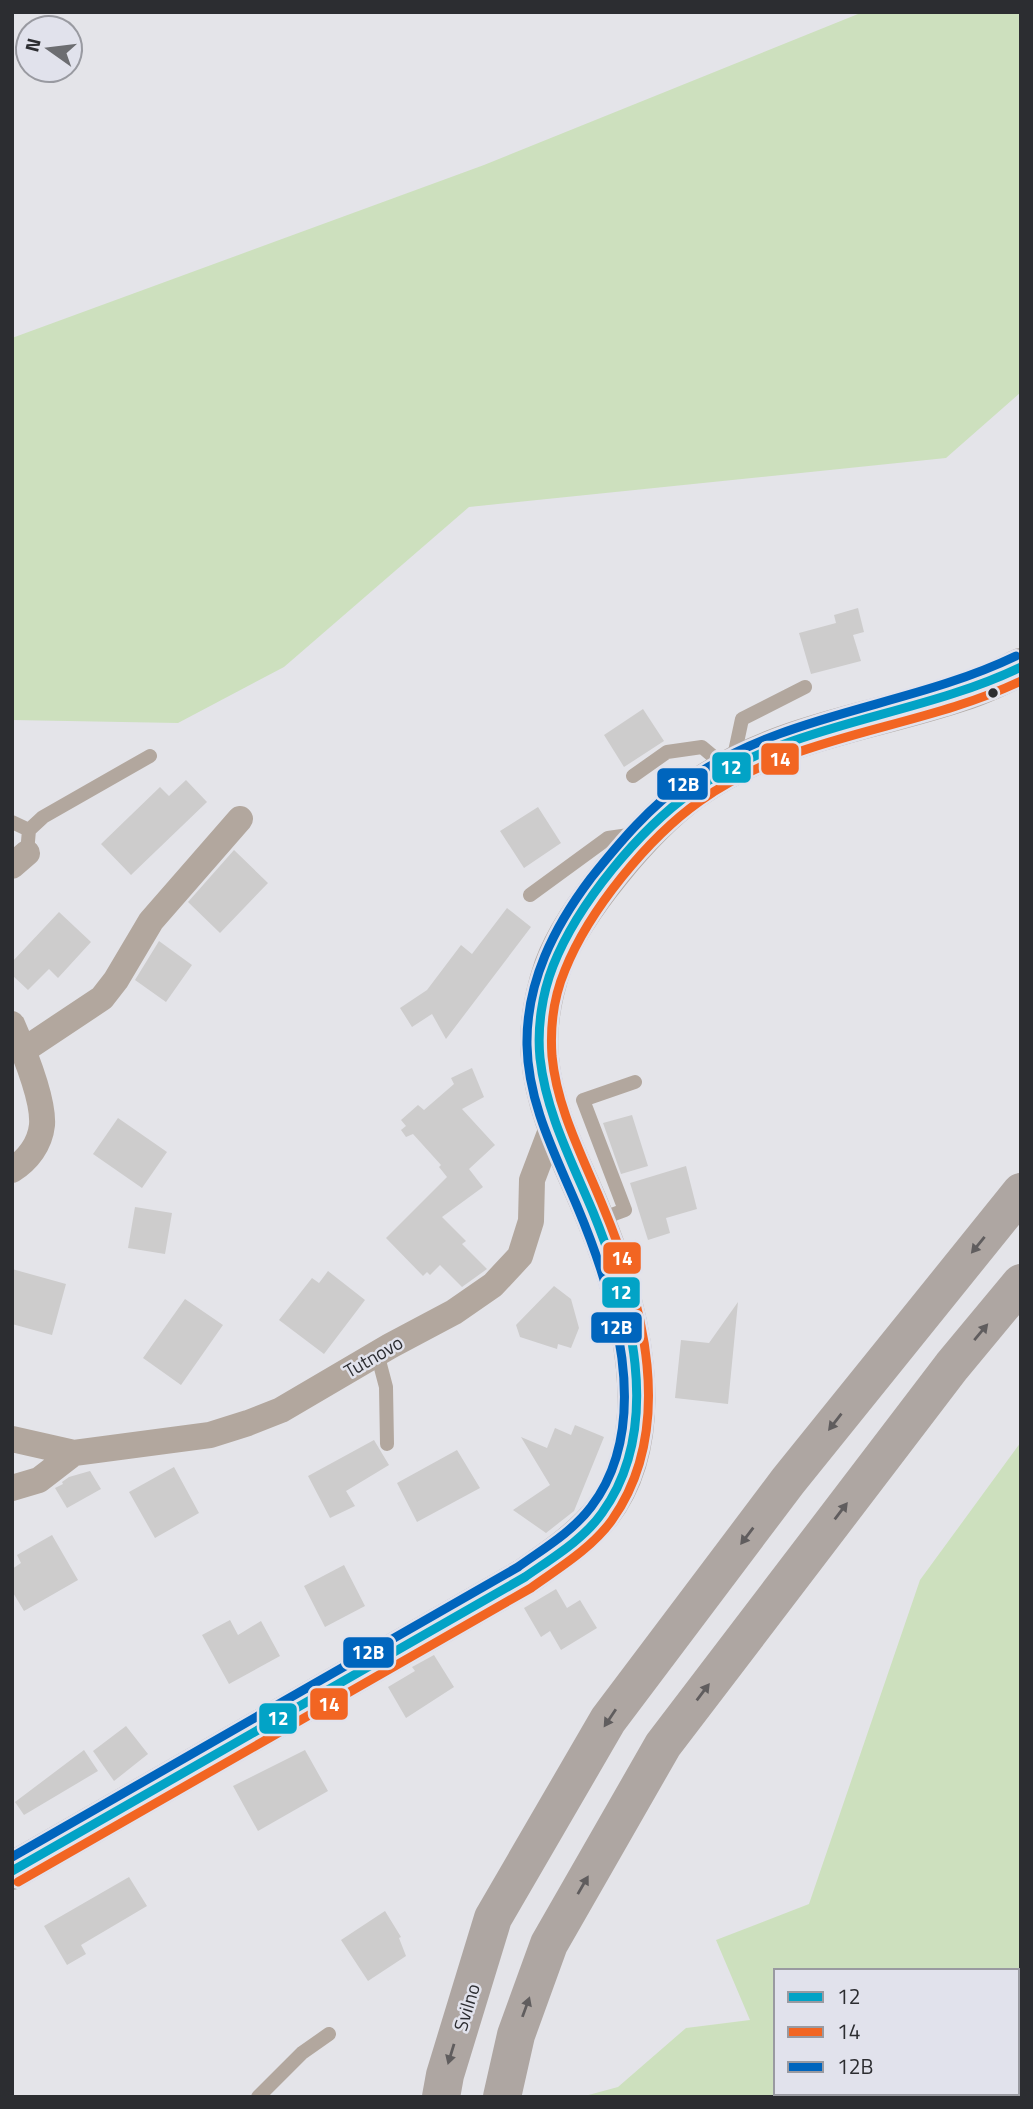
<svg xmlns="http://www.w3.org/2000/svg" width="1033" height="2109" viewBox="0 0 1033 2109" font-family="'Titillium Web',sans-serif">
  <rect width="100%" height="100%" fill="#e4e4e9"/>
  <path fill="#cde0be" d="M863 12H1021V392L946 458 469 507 284 667 178 723 12 720V338L484 165Z
    M1021 1442V2097H849L847 2094 829 2093H1017V1971H776V2093H805L807 2097H581L618 2087 686 2028 750 2020 716 1940 809 1904 920 1580Z"/>
  <path fill="#cdcccc" d="M858 608 864 632 853 635 861 661 811 674 799 633 836 623 834 615Z
    M643 709 664 741 624 767 604 735Z
    M186 780 207 802 131 875 101 844 160 787 169 796Z
    M538 807 561 843 524 868 500 831Z
    M234 850 268 883 220 933 188 902Z
    M507 908 531 927 446 1039 432 1014 412 1027 400 1008 427 990 461 945 472 954Z
    M59 912 91 942 58 978 49 969 28 990 12 975V962Z
    M159 941 192 965 166 1002 135 980Z
    M472 1068 484 1097 462 1109 495 1145 469 1169 483 1187 442 1217 466 1241 462 1244 487 1269 462 1287 440 1265 430 1275 427 1272 423 1276 386 1238 447 1177 439 1167 441 1165 413 1134 406 1137 401 1130 406 1126 401 1120 418 1105 424 1110 454 1084 451 1078Z
    M632 1115 648 1166 621 1174 603 1123Z
    M118 1118 167 1152 142 1188 93 1154Z
    M686 1166 697 1209 666 1218 670 1233 648 1240 630 1183Z
    M135 1207 172 1213 165 1254 128 1248Z
    M12 1269 66 1284 52 1335 12 1324Z
    M328 1271 365 1300 324 1354 279 1320 312 1278 319 1283Z
    M554 1286 571 1299 579 1328 571 1348 558 1344 557 1349 520 1337 516 1325Z
    M185 1299 223 1325 181 1385 143 1358Z
    M738 1302 728 1404 675 1398 681 1340 709 1343Z
    M575 1425 604 1437 574 1511 546 1533 513 1510 550 1485 521 1437 547 1448 555 1428 571 1435Z
    M374 1440 389 1465 346 1491 355 1506 330 1518 308 1476Z
    M457 1450 480 1488 417 1522 397 1483Z
    M174 1467 199 1513 155 1538 129 1492Z
    M90 1471 101 1489 67 1508 55 1488 63 1484 62 1482 69 1477Z
    M52 1535 78 1580 24 1611 12 1591V1569L21 1563 17 1555Z
    M344 1565 365 1606 325 1627 304 1586Z
    M556 1589 567 1608 580 1600 597 1628 561 1650 550 1631 541 1637 524 1608Z
    M230 1620 238 1635 261 1621 280 1656 229 1684 202 1635Z
    M434 1655 454 1687 406 1718 388 1687 415 1671 412 1667Z
    M126 1726 148 1754 114 1781 93 1751Z
    M84 1750 98 1771 24 1815 15 1802Z
    M305 1750 328 1791 258 1831 233 1786Z
    M129 1877 147 1906 81 1945 86 1954 67 1965 44 1926Z
    M385 1911 401 1937 399 1938 406 1956 368 1981 341 1940Z"/>
  <g fill="none" stroke-linecap="round" stroke-linejoin="round">
    <path stroke="#b2a79e" stroke-width="14" d="M733 761 742 719 805 687
      M633 776 667 752 702 747 727 768
      M12 822 29 830
      M27 853 29 830 43 817 150 756
      M530 895 608 838 636 834
      M598 1220 625 1210 583 1100 635 1082
      M377 1353 386 1387 387 1444
      M258 2097 302 2053 329 2034"/>
    <path stroke="#b2a79e" stroke-width="26" d="M12 866 27 853
      M12 1024C23 1049 44 1099 42 1125 40 1144 28 1160 12 1170
      M24 1050 102 998 116 980 151 921 240 819
      M12 1439 74 1453
      M12 1488 39 1480 74 1453 210 1435 248 1423 281 1410 390 1346 454 1312 493 1285 520 1256 531 1221 532 1180 554 1122"/>
    <path stroke="#b2aaa5" stroke-width="38" d="M12 1871 525 1577C552 1558 581 1539 602 1513 664 1433 630 1303 595 1218 574 1165 545 1116 540 1058 537 1027 543 995 553 966 574 910 645 826 693 791 775 732 871 723 963 692 983 686 1002 676 1021 667"/>
    <path stroke="#aea6a2" stroke-width="38" d="M441 2097 445 2075 493 1918 608 1720 788 1481 1021 1192
      M502 2097 516 2035 549 1944 663 1745 952 1366 1021 1283"/>
    <g stroke="#e1e2ec" stroke-width="14">
      <path id="bus-1" d="M12 1871 525 1577C552 1558 583 1540 602 1513 665 1426 630 1303 593 1212 572 1162 546 1113 540 1058 537 1028 542 994 553 966 578 903 639 830 693 791 789 722 915 718 1021 667"/>
    </g>
    <g stroke="#e1e2ec" stroke-width="14">
      <path id="bus-2" d="M18 1882 531 1588C559 1568 592 1548 612 1520 677 1428 643 1303 604 1209 584 1159 557 1110 552 1056 550 1027 554 996 565 970 589 910 648 838 700 801 795 733 918 730 1021 681"/>
    </g>
    <g stroke="#e1e2ec" stroke-width="14">
      <path id="bus-3" d="M12 1857 518 1567C543 1549 572 1532 591 1507 655 1423 614 1294 577 1206 555 1154 528 1103 527 1045 526 982 554 927 591 878 619 843 650 806 688 780 786 712 910 707 1016 656"/>
    </g>
    <use href="#bus-1" stroke="#02a3c6" stroke-width="9"/>
    <use href="#bus-2" stroke="#f26522" stroke-width="9"/>
    <use href="#bus-3" stroke="#0065bd" stroke-width="9"/>
  </g>
  <defs><path id="oneway-solid" d="M-6-.8H1V-3.2L6.5 0L1 3.2V.8H-6Z" transform="scale(1.75)"/></defs>
  <g fill="#605d5e">
    <use href="#oneway-solid" transform="translate(978 1245) rotate(129)"/>
    <use href="#oneway-solid" transform="translate(981 1332) rotate(-50)"/>
    <use href="#oneway-solid" transform="translate(835 1422) rotate(128)"/>
    <use href="#oneway-solid" transform="translate(841 1511) rotate(-53)"/>
    <use href="#oneway-solid" transform="translate(747 1536) rotate(127)"/>
    <use href="#oneway-solid" transform="translate(703 1692) rotate(-53)"/>
    <use href="#oneway-solid" transform="translate(610 1718) rotate(124)"/>
    <use href="#oneway-solid" transform="translate(583 1885) rotate(-60)"/>
    <use href="#oneway-solid" transform="translate(526 2007) rotate(-70)"/>
    <use href="#oneway-solid" transform="translate(451 2054) rotate(107)"/>
  </g>
  <circle fill="#2c2d31" stroke="#e1e2ec" stroke-width="2.5" cx="993" cy="693" r="6"/>
  <g text-anchor="middle" dominant-baseline="central" stroke-width="5" stroke-linejoin="round" paint-order="stroke">
    <g font-size="19" fill="#2c2d31" stroke="#e1e2ec">
      <text transform="translate(373 1356) rotate(-30)">Tutnovo</text>
      <text transform="translate(466 2007) rotate(-73)">Svilno</text>
    </g>
  </g>
  <g stroke="#e1e2ec" stroke-width="2.5">
    <rect x="760" y="742" width="40" height="34" rx="7" fill="#f26522"/>
    <rect x="711" y="751" width="41" height="33" rx="7" fill="#02a3c6"/>
    <rect x="656" y="767" width="53" height="34" rx="7" fill="#0065bd"/>
    <rect x="602" y="1241" width="40" height="34" rx="7" fill="#f26522"/>
    <rect x="601" y="1276" width="40" height="33" rx="7" fill="#02a3c6"/>
    <rect x="590" y="1311" width="53" height="33" rx="7" fill="#0065bd"/>
    <rect x="342" y="1636" width="53" height="33" rx="7" fill="#0065bd"/>
    <rect x="309" y="1687" width="40" height="34" rx="7" fill="#f26522"/>
    <rect x="258" y="1702" width="40" height="33" rx="7" fill="#02a3c6"/>
  </g>
  <g font-size="19" text-anchor="middle" font-weight="bold" fill="#fff">
    <text x="780" y="766">14</text>
    <text x="731" y="774">12</text>
    <text x="683" y="791">12B</text>
    <text x="622" y="1265">14</text>
    <text x="621" y="1299">12</text>
    <text x="616" y="1334">12B</text>
    <text x="368" y="1659">12B</text>
    <text x="329" y="1711">14</text>
    <text x="278" y="1725">12</text>
  </g>
  <rect width="1033" height="2109" fill="none" stroke="#2c2d31" stroke-width="28"/>
  <rect x="774" y="1969" width="245" height="126" fill="#e1e2ec" stroke="#999aa1" stroke-width="2"/>
  <rect x="788" y="1992" width="35" height="10" fill="#02a3c6" stroke="#999aa1" stroke-width="2"/>
  <text x="837" y="2004" font-size="21" fill="#2c2d31">12</text>
  <rect x="788" y="2027" width="35" height="10" fill="#f26522" stroke="#999aa1" stroke-width="2"/>
  <text x="837" y="2039" font-size="21" fill="#2c2d31">14</text>
  <rect x="788" y="2062" width="35" height="10" fill="#0065bd" stroke="#999aa1" stroke-width="2"/>
  <text x="837" y="2074" font-size="21" fill="#2c2d31">12B</text>
  <g transform="translate(49 49) rotate(284)"><circle r="33" fill="#e1e2ec" stroke="#999aa1" stroke-width="2"/>
  <path d="M0-5L12 26L0 18L-12 26Z" fill="#6c6d71"/>
  <text y="-10" font-size="19" font-weight="bold" text-anchor="middle" fill="#2c2d31">N</text>
  </g>
</svg>
